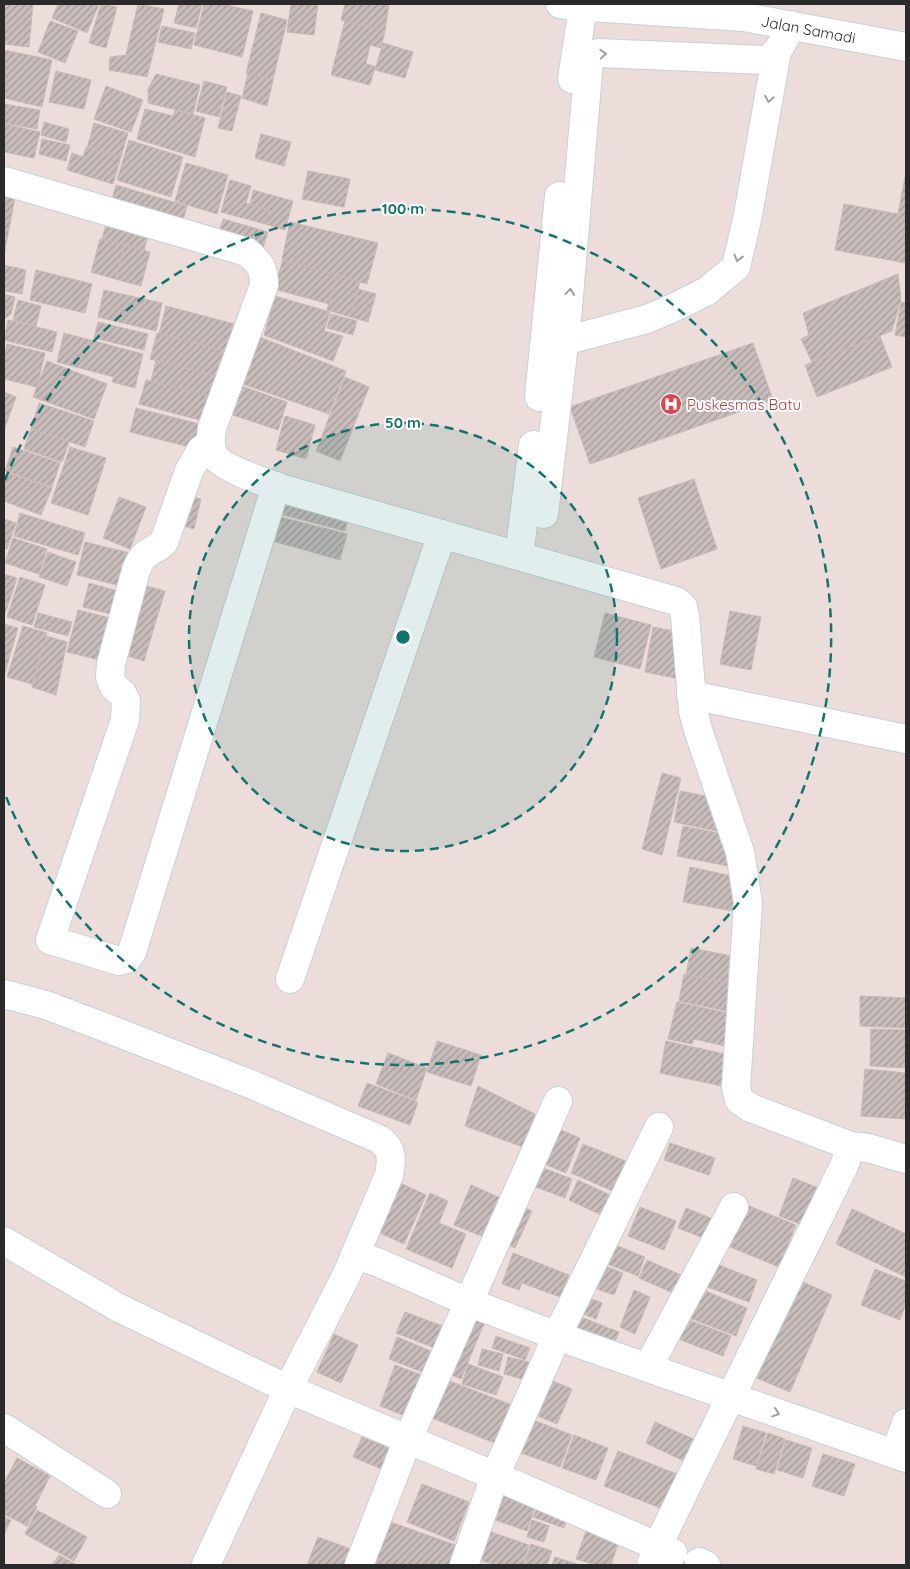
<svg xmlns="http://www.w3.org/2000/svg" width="910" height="1569" viewBox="0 0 910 1569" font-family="Quicksand,sans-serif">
  <defs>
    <pattern id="building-hatch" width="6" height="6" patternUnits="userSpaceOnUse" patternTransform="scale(1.25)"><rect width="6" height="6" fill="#c7bcba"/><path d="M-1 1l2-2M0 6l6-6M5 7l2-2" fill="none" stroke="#a29997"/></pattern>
  </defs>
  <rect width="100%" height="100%" fill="#ecdddb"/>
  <path fill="url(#building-hatch)" stroke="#c7b9b5" d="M4 4H33L29 47 4 44Z
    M58 4H99L87 33 52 18Z
    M101 4 117 7 106 48 89 43Z
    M138 4 164 9 147 77 109 70 110 57 126 55Z
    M179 4H202L196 28 174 23Z
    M204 4H231L230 6 253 11 242 57 194 45Z
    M291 4H318L314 35 287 32Z
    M345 4H389L385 31 341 20Z
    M261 13 287 20 273 80 246 73Z
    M50 21 78 31 65 63 38 52Z
    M345 21 385 31 381 48 370 45 366 64 375 66 370 85 331 75Z
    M162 26 195 33 191 49 158 42Z
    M383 43 413 52 405 78 375 70Z
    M4 50 52 60 42 107 4 98Z
    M56 71 91 80 84 109 49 102Z
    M248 73 273 80 267 106 242 98Z
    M156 74 200 85 193 114 148 103V89Z
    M204 81 227 87 219 117 196 111Z
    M106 86 143 100 131 132 94 119Z
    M227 92 241 96 232 131 218 128Z
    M4 104 40 110 37 129 4 123Z
    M145 109 173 116 175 110 205 118 195 157 137 139Z
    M44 122 69 129 66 142 41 135Z
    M94 123 128 133 121 157 87 148Z
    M4 124 40 132 34 158 4 152Z
    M261 134 291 142 284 166 255 158Z
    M42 139 70 145 66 161 39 154Z
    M129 140 183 157 171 197 117 180Z
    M86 147 121 157 113 184 67 170 72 153 83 157Z
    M186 163 228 175 217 214 175 201Z
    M308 171 350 179 344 207 302 199Z
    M906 172V263L835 250 844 204 898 214Z
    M230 180 251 186 246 203 269 210 265 224 221 212Z
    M4 184 17 187 4 255Z
    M116 185 187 206 180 230 109 210Z
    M253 190 293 201 285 230 265 224 269 210 250 205Z
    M109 214 151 225 144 250 102 239Z
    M223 219 268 232 263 248 218 236Z
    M290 222 378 243 367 284 282 259Z
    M100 239 125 245 115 279 91 272Z
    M125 245 150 252 141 286 115 279Z
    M283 260 337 275 329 304 274 289Z
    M4 265 26 270 22 294 4 291Z
    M36 270 92 284 85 313 30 300Z
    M898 274 901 299 892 331 812 362 801 339 809 335 803 313Z
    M337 275 360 282 350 317 327 310Z
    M358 289 376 294 368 322 350 317Z
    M104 290 162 303 156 331 98 317Z
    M4 294 15 297 11 314 4 319Z
    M275 296 330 312 324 331 343 336 333 361 264 335Z
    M18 300 41 306 36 326 13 320Z
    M901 302 906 303V337L895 335Z
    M166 306 238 325 231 352 159 334Z
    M331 314 357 321 353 335 327 328Z
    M8 320 57 332 52 352 4 340Z
    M98 322 148 334 144 350 94 338Z
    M64 333 143 354 135 388 112 382 114 377 57 362Z
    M157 333 226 351 219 377 150 359Z
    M257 336 346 371 329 414 240 383Z
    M880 336 892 367 817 397 805 365Z
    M753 343 773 400 590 464 570 407Z
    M7 344 45 353 37 387 4 379V357Z
    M156 360 219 377 214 397 151 381Z
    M47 361 107 384 94 419 33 397Z
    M345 377 369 387 340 461 316 451Z
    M146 380 214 397 207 422 139 404Z
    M241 386 287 402 278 430 224 412Z
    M4 392 16 397 4 430Z
    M39 403 94 421 85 447 31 429Z
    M136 408 200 424 194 448 130 432Z
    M285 416 315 425 306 459 276 450Z
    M31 429 69 442 62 462 24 449Z
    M13 447 60 463 52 487 5 471Z
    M70 447 106 458 88 515 51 503Z
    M7 473 52 488 41 515 4 501V475L6 476Z
    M694 479 717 549 661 569 638 498Z
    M287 491 350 509 345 531 276 513Z
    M185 495 201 499 194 529 177 524Z
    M119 497 146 507 130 549 103 538Z
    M20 513 85 533 78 555 14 536Z
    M280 517 347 534 340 560 273 541V534Z
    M4 519 16 523 7 549 4 548Z
    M13 538 47 549 39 574 5 563Z
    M85 542 134 554 125 587 77 575Z
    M48 552 76 562 67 586 39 577Z
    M4 574 17 578 5 614 4 613Z
    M20 577 45 585 32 625 7 617Z
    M89 583 128 594 122 617 83 607Z
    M139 584 165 591 144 661 118 653Z
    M78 610 114 619 104 661 67 652Z
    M730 611 761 617 751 670 720 664Z
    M38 613 72 622 68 636 34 627Z
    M605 613 651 625 640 669 594 657Z
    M4 624 18 628 4 676Z
    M23 626 47 633 32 684 7 677Z
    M653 627 679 632 674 657 679 658 675 678 645 672Z
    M46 636 67 642 56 695 32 687Z
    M662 773 681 778 662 855 642 849Z
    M680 791 721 799 731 834 674 822Z
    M683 826 733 836 728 866 677 856Z
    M690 867 732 876 730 886 743 888 739 912 683 902Z
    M691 948 742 958 737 985 686 975Z
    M684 974 737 985 731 1012 679 1001Z
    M860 996 906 998V1028L860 1026Z
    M677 1002 732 1014 725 1046 694 1039 692 1044 668 1039Z
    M871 1029 906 1030V1068L870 1066Z
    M437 1041 481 1055 471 1086 427 1072Z
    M666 1041 734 1056 727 1087 660 1073Z
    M388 1053 427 1068 416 1100 376 1084Z
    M865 1069 906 1073 905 1119 861 1116Z
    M367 1083 418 1102 410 1125 358 1106Z
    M478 1086 535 1114 523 1147 465 1126Z
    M552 1126 580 1138 566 1173 537 1161Z
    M670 1143 715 1158 709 1175 664 1160Z
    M583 1144 633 1164 620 1194 571 1173Z
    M543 1168 572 1179 565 1198 536 1187Z
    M793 1178 819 1188 805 1226 779 1216Z
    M394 1180 426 1195 404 1244 371 1229Z
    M578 1180 610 1195 601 1215 569 1200Z
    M471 1185 510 1202 494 1241 454 1225Z
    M430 1193 448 1201 439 1223 466 1234 452 1268 406 1249Z
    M739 1202 796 1225 779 1267 723 1244Z
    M515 1204 532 1211 515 1248 499 1241Z
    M640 1207 676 1221 664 1250 628 1236Z
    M686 1208 718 1221 711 1241 678 1228Z
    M852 1209 906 1234V1277L836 1244Z
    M613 1244 645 1257 638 1276 605 1263Z
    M513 1253 569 1275 560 1297 522 1283 519 1290 502 1284Z
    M647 1260 681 1275 673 1293 639 1278Z
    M595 1262 623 1273 614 1295 592 1287Z
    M714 1263 757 1280 749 1302 705 1286Z
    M875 1269 906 1281V1304L900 1320 861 1305Z
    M794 1278 832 1295 790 1392 752 1376Z
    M698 1288 747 1308 736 1336 687 1317Z
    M634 1290 650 1297 635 1334 620 1327Z
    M583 1295 602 1303 596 1319 576 1311Z
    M467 1311 486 1319 461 1379 442 1371Z
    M405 1312 453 1330 445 1352 396 1333Z
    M573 1314 619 1332 612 1349 566 1330Z
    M681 1317 731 1336 723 1356 673 1337Z
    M334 1334 358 1345 341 1383 317 1372Z
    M496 1336 530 1348 525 1360 492 1348Z
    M397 1337 438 1354 430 1375 389 1359Z
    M482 1349 503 1354 499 1371 478 1365Z
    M508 1357 533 1363 529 1381 504 1374Z
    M468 1364 503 1377 496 1395 462 1384Z
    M395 1365 432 1379 416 1420 380 1406Z
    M442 1378 517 1407 502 1446 427 1416Z
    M553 1381 572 1389 557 1424 538 1416Z
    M525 1417 572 1435 560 1467 513 1450Z
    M655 1422 698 1441 688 1463 646 1443Z
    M743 1426 766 1433 756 1466 733 1459Z
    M768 1433 785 1439 774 1474 756 1469Z
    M574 1435 608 1448 596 1480 562 1468Z
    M362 1437 394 1450 386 1471 353 1457Z
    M786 1440 812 1448 803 1478 777 1470Z
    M618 1451 677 1474 663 1509 604 1486Z
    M823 1454 855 1464 844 1496 812 1486Z
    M17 1458 50 1476 35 1506 4 1490V1483Z
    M422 1484 469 1502 454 1541 407 1522Z
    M495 1489 536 1503 527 1531 486 1517Z
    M4 1490 37 1507 27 1526 4 1514Z
    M538 1505 569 1515 564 1528 533 1517Z
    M37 1510 87 1537 74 1561 25 1534Z
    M4 1517 11 1520 4 1535Z
    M382 1519 458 1546 452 1565H371Z
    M532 1520 549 1526 544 1542 527 1537Z
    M589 1523 621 1534 611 1565H596L576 1559Z
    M488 1531 529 1545 523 1565H496L479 1560Z
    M318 1537 359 1552 354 1565H307Z
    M531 1544 552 1551 547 1565H524Z
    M59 1555 77 1565H52Z
    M555 1557 580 1565H552Z"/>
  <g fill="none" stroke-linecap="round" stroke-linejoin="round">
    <g stroke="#c6d1d8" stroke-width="30">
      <g id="minor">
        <path id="s1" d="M560 4 589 7 744 17 906 47"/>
        <path d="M572 79 583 6"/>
        <path d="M4 181 247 252C260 263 264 268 264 285L212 428C211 437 209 446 214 455 222 469 270 484 287 490L676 601 683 607 685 616 693 711 699 733 740 852 748 903 736 1087 739 1100 751 1108 851 1146 868 1148 906 1159"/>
        <path d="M564 341 647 319 675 307 707 291 736 267 748 215 777 51"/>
        <path d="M539 397 559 196"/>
        <path d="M210 443 201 450 189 471 164 542C149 556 145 548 136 570L111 664 110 677 114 687 122 693 126 701 125 720 50 940 119 961 127 959 132 952 276 486"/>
        <path d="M544 514 567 319 589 61 592 56 598 53 766 60C779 53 785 39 790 25"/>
        <path d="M519 556 533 445"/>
        <path d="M691 695 906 739"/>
        <path d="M290 979 442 534"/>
        <path d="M4 994 46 1005 96 1024 253 1085 379 1139C393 1149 392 1159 389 1175L347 1274 288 1389 206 1565"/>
        <path d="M4 1241 119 1308 288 1389 495 1476 673 1553"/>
        <path d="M355 1255 377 1262 468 1302 557 1336 906 1458"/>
        <path d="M648 1367 734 1207"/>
        <path d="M4 1428 107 1494"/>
        <path d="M895 1454 906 1423"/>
        <path d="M699 1562 706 1565"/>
        <path d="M359 1565 408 1439 558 1101"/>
        <path d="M464 1565 495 1476 557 1336 659 1127"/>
        <path d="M651 1565 657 1547 844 1166 851 1146"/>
      </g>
    </g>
    <use href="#minor" stroke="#fff" stroke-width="28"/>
  </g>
  <defs><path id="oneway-chevron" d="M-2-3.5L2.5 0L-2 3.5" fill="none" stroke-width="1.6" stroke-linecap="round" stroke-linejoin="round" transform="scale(1.25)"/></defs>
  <g stroke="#9f9f9f">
    <use href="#oneway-chevron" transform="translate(603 54) rotate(-3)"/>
    <use href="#oneway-chevron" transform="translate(769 99) rotate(100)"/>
    <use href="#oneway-chevron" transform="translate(738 258) rotate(104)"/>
    <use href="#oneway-chevron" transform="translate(570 292) rotate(-85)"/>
    <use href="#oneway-chevron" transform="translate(776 1413) rotate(19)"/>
  </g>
  <circle cx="403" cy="637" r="214" fill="#0f766e" fill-opacity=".12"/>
  <g fill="none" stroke="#0f766e" stroke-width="2.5" stroke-dasharray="9 6">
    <circle cx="403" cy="637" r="214"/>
    <path d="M5 480A428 428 0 1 1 5 794"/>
  </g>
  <defs>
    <g id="hospital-disc" transform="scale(1.125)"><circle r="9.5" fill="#e0444e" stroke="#fff"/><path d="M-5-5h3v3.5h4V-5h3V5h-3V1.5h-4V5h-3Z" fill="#fff"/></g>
  </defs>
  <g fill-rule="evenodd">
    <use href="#hospital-disc" x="671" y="404"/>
  </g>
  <g text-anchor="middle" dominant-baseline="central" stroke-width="4" stroke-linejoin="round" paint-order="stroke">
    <g font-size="15" fill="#2a2a2a" stroke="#fff">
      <text stroke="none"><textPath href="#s1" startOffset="250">Jalan Samadi</textPath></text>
    </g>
    <g font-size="15" fill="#be3a42" stroke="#fff" text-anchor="start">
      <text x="687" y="404">Puskesmas Batu</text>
    </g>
  </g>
  <circle cx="403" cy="637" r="8" fill="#0f766e" stroke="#fff" stroke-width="2.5"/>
  <g font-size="15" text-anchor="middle" font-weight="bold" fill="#0f766e" stroke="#fff" stroke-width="4" stroke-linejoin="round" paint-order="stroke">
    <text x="403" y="214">100 m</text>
    <text x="403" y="428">50 m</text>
  </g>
  <rect width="910" height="1569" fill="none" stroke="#2a2a2a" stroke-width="10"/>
</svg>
